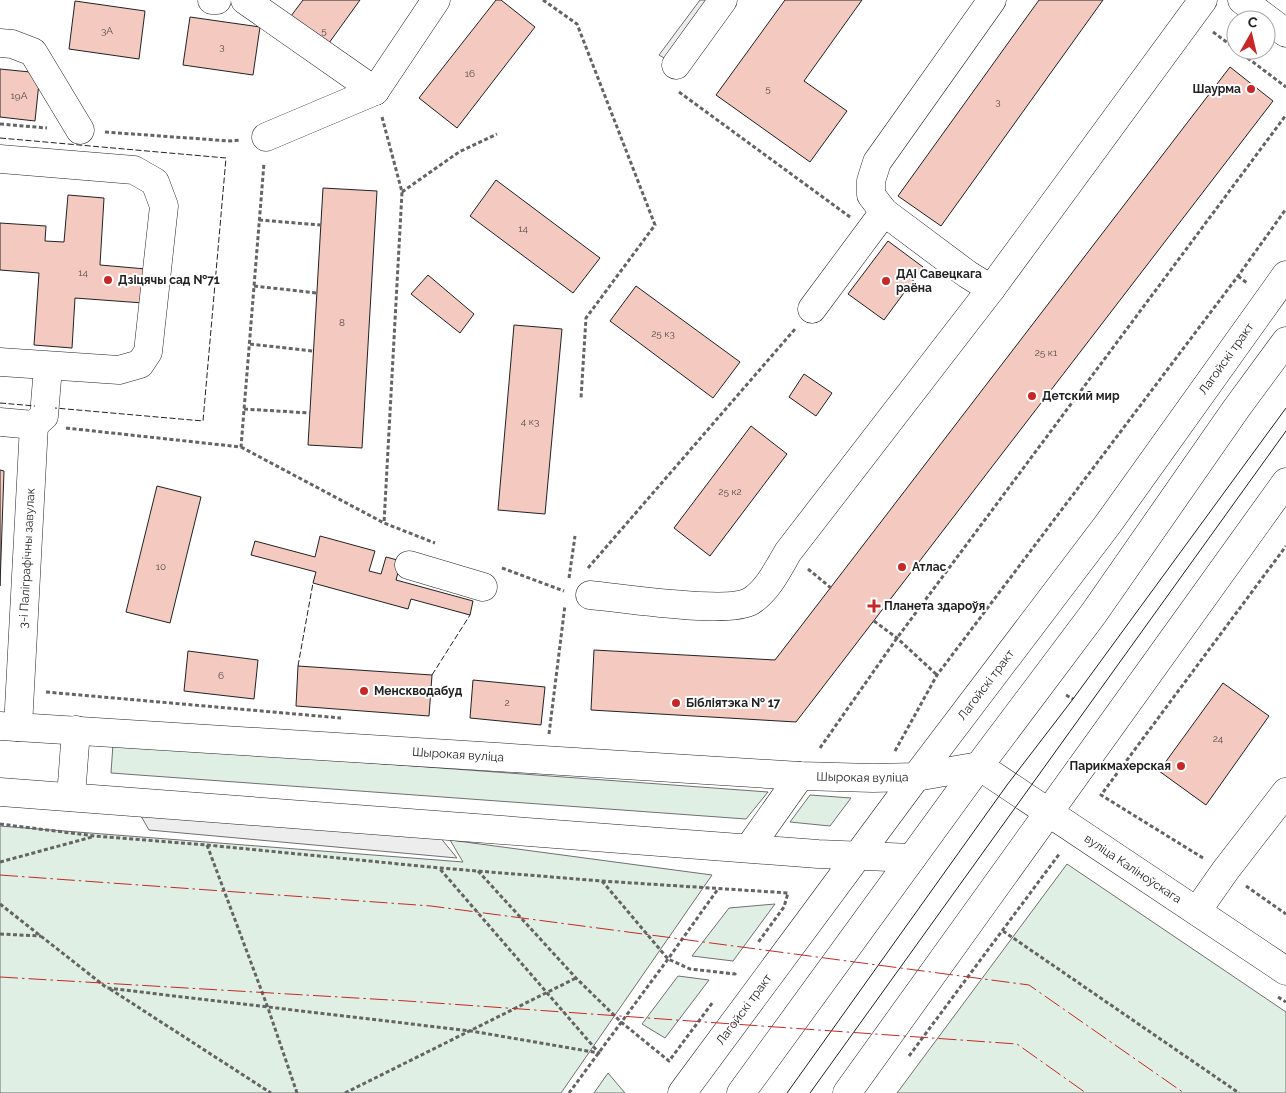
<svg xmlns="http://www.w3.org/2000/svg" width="1286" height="1093" viewBox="0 0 1286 1093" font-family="Raleway,sans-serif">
  <rect width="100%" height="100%" fill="#fff"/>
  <path fill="#e0efe3" stroke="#6f6f6f" d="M113 744 768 792 746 819 111 773Z
    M810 795 851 798 830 826 790 822Z
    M0 826 463 862 450 840 712 875 561 1093H0Z
    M1067 864 1286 1012V1093H897Z
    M775 904 733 961 692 956 729 908Z
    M678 976 709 980 665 1038 642 1024Z
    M608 1073 625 1093H594Z"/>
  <path fill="#ededed" stroke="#6f6f6f" d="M700 0H723L676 65 659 55Z
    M137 809 439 836 457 858 149 830Z"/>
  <path fill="#f3c9c0" stroke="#222" d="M303 0H360L329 43 291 16Z
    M496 0H501L535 27 457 128 419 98Z
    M785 0H862L804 81 847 111 810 162 716 95Z
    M1039 0H1103L941 226 898 196Z
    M75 1 145 11 139 59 69 49Z
    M190 17 260 27 253 75 183 65Z
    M1230 67 1273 101 796 722 591 710 594 650 775 660Z
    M0 69 40 73 35 121 0 117Z
    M496 180 600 258 573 293 470 216Z
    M323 188 377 191 362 448 308 445Z
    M68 195 104 198 100 265 146 269 143 303 75 298 72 348 34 345 39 273 0 270V223L46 226 45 241 64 242Z
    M888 241 923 267 884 320 848 294Z
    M428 275 474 314 460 333 411 294Z
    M636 286 740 362 713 398 610 321Z
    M514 325 562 329 545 514 498 510Z
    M804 374 832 393 816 416 789 397Z
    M751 426 787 454 710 556 674 528Z
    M0 470 4 471 0 586Z
    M157 486 201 497 170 623 126 612Z
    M320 536 375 551 369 571 381 574 386 557 401 561 396 580 473 601 470 615 411 599 408 609 313 583 316 572 251 555 255 541 315 557Z
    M188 651 258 660 254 699 184 691Z
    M298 666 432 675 429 716 296 706Z
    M473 680 545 687 541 725 470 718Z
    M1223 683 1269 716 1206 805 1159 771Z"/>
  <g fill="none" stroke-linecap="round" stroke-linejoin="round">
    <g stroke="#222" stroke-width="29">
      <g id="minor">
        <path d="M212 0H217"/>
        <path d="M245 0 375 91"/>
        <path d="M1242 0 1286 33"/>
        <path d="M0 43 12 44 33 52 80 130"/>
        <path d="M676 65 723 0"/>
        <path d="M375 91 436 0"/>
        <path d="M266 137 375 91"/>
        <path d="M0 159 134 170 155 182 164 206 148 352 140 364 119 370 0 362"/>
        <path d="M991 289 967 274 884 212 871 195V181L877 162 992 0"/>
        <path d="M812 309 884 212"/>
        <path d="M0 422 34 425"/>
        <path d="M34 425 44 416 48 367"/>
        <path d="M409 565 483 587"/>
        <path d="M590 595C622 598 728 615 751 601 768 590 778 569 788 552L991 289 1203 0"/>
        <path id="s1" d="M18 727 34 425"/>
        <path d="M749 848 800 776"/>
        <path d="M1197 911 1225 871 1286 792"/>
        <path d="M847 1093 1286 482"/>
      </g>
    </g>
    <g stroke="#222" stroke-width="29">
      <g id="major">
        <path id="s2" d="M0 726 800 776 873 778 916 777 979 766"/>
        <path id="s3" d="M979 766 1286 971"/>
        <path d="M0 792 818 854 912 858"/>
        <path d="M71 797 76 730"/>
        <path id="s4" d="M682 1093 916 777 1108 524 1286 275"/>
        <path d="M741 1093 979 766 1094 613 1236 409 1286 341"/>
      </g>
    </g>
    <path stroke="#646464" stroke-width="3" stroke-dasharray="4 2.5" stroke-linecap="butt" d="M543 0 577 24 655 225 586 318 581 398
      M1213 32 1236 49
      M1237 50 1286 87
      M679 92 850 217
      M382 117 402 192 384 523
      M0 124 47 128
      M105 132 230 141 241 140
      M402 192 459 152 497 134
      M259 220 321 225
      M1238 276 1247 283
      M254 286 317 293
      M250 344 313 351
      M244 409 310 413
      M66 428 241 447 264 163
      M241 447 384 523 435 543
      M502 568 564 591
      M588 568 795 329
      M808 569 831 588
      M569 578 575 536
      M874 621 897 638 937 675
      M46 692 341 718
      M1066 695 1073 699
      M549 734 565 605
      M820 748 897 638 1286 115
      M895 751 937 675 1238 276 1286 209
      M0 824 95 836 207 845 440 868 602 881 788 893 784 907 757 944
      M207 845 268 1008 297 1093
      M1203 858 1101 795 1286 546
      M0 862 92 837
      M478 871 576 978 621 1022 669 1061 713 1002
      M602 881 668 959 690 969 735 974 737 971
      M1246 886 1286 914
      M0 904 107 988 471 1031 599 1053 440 869
      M1003 931 1239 1093
      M0 934 41 936
      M110 989 271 1093
      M1278 997 1286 1002
      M909 1056 1060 853
      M345 1093 576 978
      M569 1093 668 959 718 889"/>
    <use href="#minor" stroke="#fff" stroke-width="28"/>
    <use href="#major" stroke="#fff" stroke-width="28"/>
    <path stroke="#222" stroke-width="1" d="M787 1093 1007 785 1073 699 1286 408
      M810 1093 1286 431"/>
    <path stroke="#222" stroke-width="1" stroke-dasharray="6 2.5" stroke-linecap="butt" d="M0 138 226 158 203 421 55 408
      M0 403 35 406
      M298 666 313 583
      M432 675 470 615"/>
    <path stroke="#c62828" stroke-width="1" stroke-dasharray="18 4 2.5 4" stroke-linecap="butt" d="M0 875 431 906 1029 985 1184 1093
      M0 977 407 1001 1017 1044 1086 1093"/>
  </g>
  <g fill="#c62828" stroke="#fff" stroke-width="2">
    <circle cx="1251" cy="89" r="5"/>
    <circle cx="108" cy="280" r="5"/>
    <circle cx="886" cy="281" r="5"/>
    <circle cx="1032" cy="396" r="5"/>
    <circle cx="902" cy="567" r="5"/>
    <path d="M871.5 598.5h5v5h5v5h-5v5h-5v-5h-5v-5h5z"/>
    <circle cx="364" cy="691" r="5"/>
    <circle cx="676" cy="703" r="5"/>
    <circle cx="1181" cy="766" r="5"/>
  </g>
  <g text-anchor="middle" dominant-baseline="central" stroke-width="4" stroke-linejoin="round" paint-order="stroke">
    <g font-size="10" fill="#564c4a">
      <text x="107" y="30">3А</text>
      <text x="324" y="30">5</text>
      <text x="222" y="46">3</text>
      <text x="470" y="73">16</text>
      <text x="768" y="88">5</text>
      <text x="19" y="95">19А</text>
      <text x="998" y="101">3</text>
      <text x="523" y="228">14</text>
      <text x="83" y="272">14</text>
      <text x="342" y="322">8</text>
      <text x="663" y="333">25 к3</text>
      <text x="1046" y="352">25 к1</text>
      <text x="530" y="421">4 к3</text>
      <text x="730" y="491">25 к2</text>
      <text x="161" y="566">10</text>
      <text x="221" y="675">6</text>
      <text x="507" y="702">2</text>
      <text x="1218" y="738">24</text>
    </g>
    <g font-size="12" font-weight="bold" fill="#222" stroke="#fff" text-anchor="start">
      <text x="1241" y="89" text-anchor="end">Шаурма</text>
      <text x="896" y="274">ДАІ Савецкага<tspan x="896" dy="14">раёна</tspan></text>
      <text x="118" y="280">Дзіцячы сад №71</text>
      <text x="1042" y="396">Детский мир</text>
      <text x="912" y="567">Атлас</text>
      <text x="884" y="606">Планета здароўя</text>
      <text x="374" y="691">Менскводабуд</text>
      <text x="686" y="703">Бібліятэка № 17</text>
      <text x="1171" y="766" text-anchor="end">Парикмахерская</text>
    </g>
    <g font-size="12" fill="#222" stroke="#fff">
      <text stroke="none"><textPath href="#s4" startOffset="914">Лагойскі тракт</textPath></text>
      <text stroke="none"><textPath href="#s1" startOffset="169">3-і Паліграфічны завулак</textPath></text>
      <text stroke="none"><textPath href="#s4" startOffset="509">Лагойскі тракт</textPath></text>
      <text stroke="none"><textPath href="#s2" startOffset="459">Шырокая вуліца</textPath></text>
      <text stroke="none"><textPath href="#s2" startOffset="864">Шырокая вуліца</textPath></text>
      <text stroke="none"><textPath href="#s3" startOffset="185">вуліца Каліноўскага</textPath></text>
      <text stroke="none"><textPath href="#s4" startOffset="104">Лагойскі тракт</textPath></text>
    </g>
  </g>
  <g transform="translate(1251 35) rotate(8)"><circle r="24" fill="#ffffff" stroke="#a7a7a7"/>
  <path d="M0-4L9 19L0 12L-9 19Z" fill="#c62828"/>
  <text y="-8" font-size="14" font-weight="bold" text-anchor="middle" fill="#222222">С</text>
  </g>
</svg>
